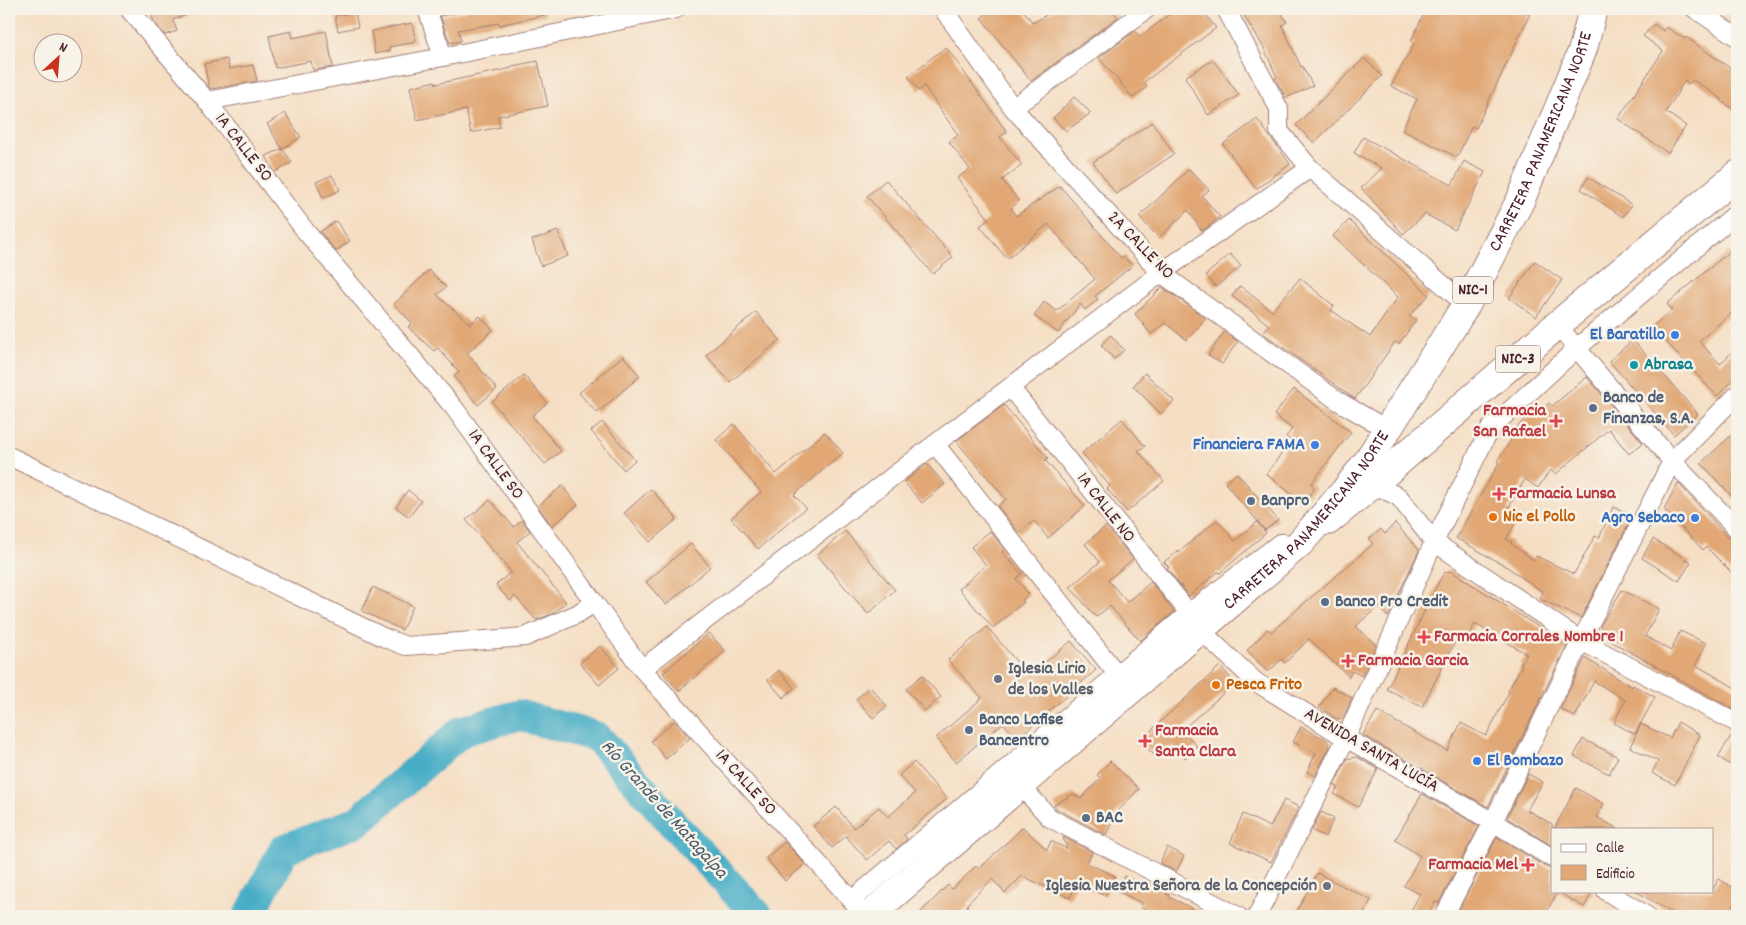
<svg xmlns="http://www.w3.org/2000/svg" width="1746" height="925" viewBox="0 0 1746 925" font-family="Dekko,sans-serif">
  <rect width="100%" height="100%" fill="#f7f3e8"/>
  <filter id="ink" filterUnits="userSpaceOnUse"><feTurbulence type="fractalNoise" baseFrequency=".02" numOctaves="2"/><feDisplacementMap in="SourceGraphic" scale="10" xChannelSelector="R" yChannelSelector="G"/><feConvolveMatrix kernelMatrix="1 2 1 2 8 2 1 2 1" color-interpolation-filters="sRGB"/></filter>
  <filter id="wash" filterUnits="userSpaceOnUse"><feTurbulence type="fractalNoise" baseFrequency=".0096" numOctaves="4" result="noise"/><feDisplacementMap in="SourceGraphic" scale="20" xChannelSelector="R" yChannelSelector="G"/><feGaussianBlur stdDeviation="1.12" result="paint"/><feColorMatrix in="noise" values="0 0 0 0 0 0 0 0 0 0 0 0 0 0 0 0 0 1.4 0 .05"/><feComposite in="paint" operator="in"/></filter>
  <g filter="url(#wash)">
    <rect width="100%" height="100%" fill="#f5dec3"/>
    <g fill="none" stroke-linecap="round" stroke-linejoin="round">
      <path stroke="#47adc6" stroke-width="31" d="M249 916 284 849 357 822 462 731 519 715 597 737 675 826 758 916"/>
    </g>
    <g id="blocks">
      <path fill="#e1a876" d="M149 9H198V11L173 20 177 31 165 35 154 22Z
        M465 9H545V15L499 25V23L458 30 461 41 450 43 440 16 466 11Z
        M993 9H1022L1033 23 1056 9H1110L1118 17 1031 81 981 18Z
        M1176 9H1201L1216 28 1144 82 1147 87 1133 98 1099 58 1135 31 1140 37Z
        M1240 9H1279L1287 22 1282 25 1301 67 1302 66 1313 86 1286 98 1275 78 1277 77 1264 48Z
        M1426 9H1519L1530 14 1476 128 1472 126 1457 157 1402 130 1417 99 1391 86 1414 44 1411 41Z
        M355 12 358 27 338 31 335 16Z
        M412 23 416 42 389 47 390 51 375 54 371 31Z
        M1654 24 1663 31 1666 27 1685 39 1686 37 1737 73V112L1721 101 1722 99 1693 80 1689 84 1685 80 1666 112 1686 126 1668 153 1618 119 1663 51 1643 36Z
        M291 31 293 38 326 31 333 67 313 70 311 61 275 68 269 36Z
        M946 47 1007 132 1000 137 1022 165 1002 180 1019 201 1011 209 1016 216 1060 186 1121 258 1124 256 1132 266 1095 296 1098 299 1085 310 1080 304 1058 333 1034 316 1044 302 1057 311 1095 279 1048 224 1007 259 980 226 989 219 957 178 970 169 949 142 958 135 924 86 919 91 908 76Z
        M1364 58 1382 76 1314 143 1296 125Z
        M227 59 229 69 253 65 257 81 211 89 209 87 204 64Z
        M1213 60 1239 95 1208 115 1185 77Z
        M538 61 548 106 498 116 500 127 471 133 466 110 417 120 410 87 435 81 436 84 512 68V66Z
        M1074 97 1091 113 1066 131 1053 118Z
        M285 113 301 137 282 149 267 124Z
        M1257 119 1290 164 1256 189 1223 144Z
        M1152 122 1174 154 1116 194 1093 162Z
        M1363 137 1452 185 1464 161 1485 172 1455 230 1425 214 1403 234 1361 188 1382 168 1354 153Z
        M282 149 292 162 275 172 266 156Z
        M1189 169 1209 190 1202 196 1220 217 1204 230H1201L1188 210 1159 238 1139 217Z
        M332 175 340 190 323 198 316 182Z
        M1588 177 1632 205 1623 217 1581 189Z
        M886 180 953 257 933 274 867 196Z
        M1349 220 1429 295 1409 316 1416 320 1399 344 1395 342 1355 399 1263 333 1269 325 1232 296 1240 286 1272 311 1300 278 1334 306 1331 310 1370 337 1398 297 1333 236Z
        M336 221 350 241 336 251 320 232Z
        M558 231 568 256 541 266 532 240Z
        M1730 251 1737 260V308L1699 341 1720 364 1737 347V377L1717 396 1652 327 1672 310 1667 304Z
        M1230 254 1241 266 1216 287 1206 275Z
        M1535 261 1562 280 1536 317 1509 298Z
        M429 270 446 287 437 295 470 324 480 316 493 330 467 353 497 389 478 405 454 377 459 372 438 348 434 351 413 332 408 327 412 323 394 304Z
        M1162 287 1206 318 1187 340 1165 323 1151 334 1135 314Z
        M756 312 780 340 730 382 706 355Z
        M1224 332 1238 341 1222 364 1208 355Z
        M1111 335 1124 350 1114 359 1101 345Z
        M1633 340 1698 414 1674 435 1609 361Z
        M623 356 640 376 597 413 579 393Z
        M1145 373 1174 401 1161 414 1133 386Z
        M524 375 547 403 532 416 561 451 545 464 492 402Z
        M1587 377 1643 443 1629 454 1609 429 1556 474 1550 470 1538 488 1525 479 1507 510 1519 517 1506 539 1512 542 1511 544 1534 560 1536 556 1574 574 1595 536 1599 538 1613 507 1633 515 1581 618 1540 599 1543 592 1500 562V563L1456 538 1499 463 1497 461 1511 440 1508 437 1533 410 1537 415 1549 403 1552 406Z
        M1294 389 1351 432 1311 484 1315 488 1303 503 1266 474 1291 441 1286 437 1292 429 1274 415Z
        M1004 405 1048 458 1045 460 1085 506 1048 538 1034 521 1019 533 998 506 1006 499 956 441Z
        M1122 419 1145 446 1138 451 1164 481 1127 512 1107 489 1110 486 1082 453Z
        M602 422 635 460 624 470 591 431Z
        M734 424 776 474 825 432 843 453 794 495 806 508 758 549 731 518 761 492 716 440Z
        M1737 430V502L1701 463Z
        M927 464 945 484 922 503 904 482Z
        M1237 473 1278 520 1265 530 1225 483Z
        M1678 483 1737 547V578L1706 547 1703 550 1664 509Z
        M562 486 578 505 552 526 538 506Z
        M651 489 677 519 650 542 624 513Z
        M408 490 421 501 409 517 396 507Z
        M490 500 514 527 522 520 530 531 517 542 566 602 552 614 536 620 515 596 510 601 496 585 511 572 466 520Z
        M1217 520 1235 541 1257 522 1266 533 1220 573 1218 572 1189 596 1167 568 1169 567 1164 562 1178 551 1179 552Z
        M1395 523 1419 550 1388 617 1379 606 1356 626 1376 645 1362 676 1352 671 1349 677 1309 639 1285 663 1282 659 1268 672 1247 650 1268 629 1271 632 1373 544 1369 539 1381 529 1385 534Z
        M1106 526 1133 559 1108 580 1127 602 1151 582 1174 612 1140 641 1110 606 1096 617 1070 587 1100 562 1085 544Z
        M845 531 895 590 868 614 817 555Z
        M990 531 1005 550 1002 552 1022 574 1016 579 1029 594 1022 600 1024 602 993 628 959 589 986 565 971 547Z
        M1653 539 1691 562 1679 581 1642 558Z
        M691 544 710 567 666 605 646 582Z
        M1451 571 1567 645 1488 807 1363 735 1377 711 1447 751 1461 723 1486 736 1509 692 1508 691 1522 665 1520 664 1527 654 1475 624 1465 644 1456 640 1422 707 1387 689 1439 581 1445 572Z
        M373 587 413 606 402 630 362 611Z
        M1622 590 1659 609 1645 636 1671 651 1680 631 1706 643 1696 665 1737 689V711L1607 639 1600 626Z
        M987 627 1029 676 1071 641 1096 670 1017 739 1003 723 956 762 936 738 982 698 948 660Z
        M709 633 725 651 679 691 663 673Z
        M600 646 619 668 599 685 580 663Z
        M1585 658 1632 687 1633 685 1655 697 1635 734 1614 723 1625 700 1594 681 1575 717 1560 709Z
        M1220 666 1235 683 1182 730 1197 746 1185 758 1173 745 1158 759 1140 741Z
        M779 670 794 688 783 698 768 680Z
        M922 675 941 697 925 711 906 689Z
        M870 687 887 706 873 718 856 699Z
        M1333 687 1352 698 1343 718 1337 719 1319 707Z
        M674 721 690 738 666 759 651 741Z
        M1678 722 1700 735 1675 785 1652 773 1658 761 1630 747 1641 724 1670 738Z
        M1301 727 1327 740 1330 746 1315 776 1307 772 1316 753 1293 742Z
        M1733 733 1737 734V769L1718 757Z
        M1583 739 1618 757 1609 774 1574 756Z
        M1357 757 1378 769 1358 807 1334 794 1338 787 1334 785 1347 759Z
        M1110 761 1139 789 1116 813 1106 835 1057 809 1054 805 1073 794 1081 799 1101 778 1097 775Z
        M914 762 947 799 904 835 907 839 896 849 889 841 867 860 846 836 832 848 813 826 836 807 854 828 879 807 888 817 915 793 899 775Z
        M1528 774 1543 782 1527 810 1552 824V846L1507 818Z
        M1576 788 1604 804 1597 817 1618 829H1554Z
        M1422 794 1479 826 1439 903 1435 902 1427 916H1408L1420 894 1404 886 1420 856 1395 840Z
        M1284 800 1299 807 1271 862 1230 843 1243 814 1270 827Z
        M1321 812 1334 818 1325 837 1312 830Z
        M1023 827 1047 850 1051 841 1067 849 1063 837 1092 852 1087 863 1115 876 1105 896 1077 882 1070 898 1022 876 1005 893 992 879 967 904 968 906 957 916H917L948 885 952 889 976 866 979 869Z
        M1497 837 1546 867 1552 869V891H1593L1584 907 1558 892 1544 916H1463L1457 913Z
        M785 842 805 864 785 881 766 858Z
        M1167 847 1184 856 1176 872 1160 863Z
        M1317 873 1371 900 1363 916H1294Z
        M1124 876 1149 888 1152 883 1167 891 1166 894 1170 895 1169 897 1208 916H1159L1140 907 1142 903 1117 891Z
        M1719 879 1737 890V899L1727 916H1677L1636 891H1712Z"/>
    </g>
  </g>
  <g filter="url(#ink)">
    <use href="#blocks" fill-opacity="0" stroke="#a07e77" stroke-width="1"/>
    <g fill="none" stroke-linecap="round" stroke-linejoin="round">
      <g stroke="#a07e77" stroke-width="20">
        <path id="street" d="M129 9 207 101 307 233 455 409 642 669 866 916
          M427 9 443 57
          M943 9 1013 108 1161 273 1338 401 1388 430
          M1226 9 1279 109V131L1310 168 1466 305
          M1695 9 1737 37
          M207 101 443 57 676 9
          M1013 108 1147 9
          M1557 325 1672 461 1737 529
          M1010 387 1189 613 1200 630 1256 682 1346 738 1493 822 1552 858
          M935 444 1124 683
          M9 456 385 638 406 646 525 637 577 614 594 603
          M1373 484 1399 497 1434 542 1581 641 1737 723
          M642 669 935 444 1161 273 1310 168
          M1020 785 1050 818 1238 916
          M1606 891 1647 916
          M852 900 1189 613 1280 543H1285
          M1257 916 1346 738 1434 542 1490 429 1577 348 1737 213
          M1444 916 1493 822 1581 641 1672 461 1737 395"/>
      </g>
      <g stroke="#a07e77" stroke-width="30">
        <path id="primary" d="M1328 521 1373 484 1557 325 1737 175"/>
      </g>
      <g stroke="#a07e77" stroke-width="30">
        <g id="highway">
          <path id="s1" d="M869 916 1300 543 1344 492 1367 462 1466 305 1521 199 1583 49 1593 9"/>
        </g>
      </g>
      <use href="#street" stroke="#fff" stroke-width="18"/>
      <use href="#primary" stroke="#fff" stroke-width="28"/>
      <use href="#highway" stroke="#fff" stroke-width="28"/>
    </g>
  </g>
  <g fill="#3f7fe0" stroke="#f7f3e8" stroke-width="2">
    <circle cx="1675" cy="335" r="5"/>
    <circle cx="1315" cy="445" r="5"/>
    <circle cx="1695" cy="518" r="5"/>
    <circle cx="1477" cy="761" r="5"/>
  </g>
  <circle fill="#0f9aa8" stroke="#f7f3e8" stroke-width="2" cx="1634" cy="365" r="5"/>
  <g fill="#5c6f8a" stroke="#f7f3e8" stroke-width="2">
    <circle cx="1593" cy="408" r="5"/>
    <circle cx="1251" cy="501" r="5"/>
    <circle cx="1325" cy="602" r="5"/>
    <circle cx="969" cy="730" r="5"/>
    <circle cx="1086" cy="818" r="5"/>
  </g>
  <g fill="#e0444e" stroke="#f7f3e8" stroke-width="2">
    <path d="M1553.5 413.5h5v5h5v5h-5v5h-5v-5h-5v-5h5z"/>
    <path d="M1496.5 486.5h5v5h5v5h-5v5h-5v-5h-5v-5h5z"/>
    <path d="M1421.5 629.5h5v5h5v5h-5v5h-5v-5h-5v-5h5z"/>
    <path d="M1345.5 653.5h5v5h5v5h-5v5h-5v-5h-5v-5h5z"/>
    <path d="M1142.5 733.5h5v5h5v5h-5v5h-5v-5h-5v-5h5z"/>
    <path d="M1525.5 857.5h5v5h5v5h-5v5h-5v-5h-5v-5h5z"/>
  </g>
  <g fill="#e8710a" stroke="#f7f3e8" stroke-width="2">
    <circle cx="1493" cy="517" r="5"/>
    <circle cx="1216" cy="685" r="5"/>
  </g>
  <g fill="#6b7280" stroke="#f7f3e8" stroke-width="2">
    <circle cx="998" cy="679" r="5"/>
    <circle cx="1327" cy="886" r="5"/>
  </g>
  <g text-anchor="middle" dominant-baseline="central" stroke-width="5" stroke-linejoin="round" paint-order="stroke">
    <g fill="#f7f3e8" stroke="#7e5f64" stroke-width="1">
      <rect x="1453" y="276.5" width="40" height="27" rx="4"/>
      <rect x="1495.5" y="345.5" width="45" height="27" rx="4"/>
    </g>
    <g font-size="16" font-weight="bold" fill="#4a1f2b">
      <text x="1473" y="290">NIC-1</text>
      <text x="1518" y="359">NIC-3</text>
    </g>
    <g font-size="18" fill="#4a1f2b" stroke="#f7f3e8">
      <text stroke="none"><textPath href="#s1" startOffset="1041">CARRETERA PANAMERICANA NORTE</textPath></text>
      <text transform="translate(243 148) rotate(52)">1A CALLE SO</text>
      <text transform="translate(1140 246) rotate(46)">2A CALLE NO</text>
      <text transform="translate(495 465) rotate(54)">1A CALLE SO</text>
      <text transform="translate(1105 508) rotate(52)">1A CALLE NO</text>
      <text stroke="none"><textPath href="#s1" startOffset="591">CARRETERA PANAMERICANA NORTE</textPath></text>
      <text transform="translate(1371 751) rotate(30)">AVENIDA SANTA LUCÍA</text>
      <text transform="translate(745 783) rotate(48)">1A CALLE SO</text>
    </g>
    <g font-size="18" font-weight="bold" fill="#366cbe" stroke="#f7f3e8" text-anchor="end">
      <text x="1665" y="335">El Baratillo</text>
      <text x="1305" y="445">Financiera FAMA</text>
      <text x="1685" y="518">Agro Sebaco</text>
      <text x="1487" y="761" text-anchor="start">El Bombazo</text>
    </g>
    <g font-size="18" font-weight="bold" fill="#0d838f" stroke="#f7f3e8" text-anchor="start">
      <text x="1644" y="365">Abrasa</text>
    </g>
    <g font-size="18" font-weight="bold" fill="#4e5e75" stroke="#f7f3e8" text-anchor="start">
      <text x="1603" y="398">Banco de<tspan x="1603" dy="21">Finanzas, S.A.</tspan></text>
      <text x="1261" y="501">Banpro</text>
      <text x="1335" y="602">Banco Pro Credit</text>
      <text x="979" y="720">Banco Lafise<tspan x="979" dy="21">Bancentro</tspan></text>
      <text x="1096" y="818">BAC</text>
    </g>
    <g font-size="18" font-weight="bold" fill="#be3a42" stroke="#f7f3e8" text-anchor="start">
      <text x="1546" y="411" text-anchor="end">Farmacia<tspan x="1546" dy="21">San Rafael</tspan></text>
      <text x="1509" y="494">Farmacia Lunsa</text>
      <text x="1434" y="637">Farmacia Corrales Nombre 1</text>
      <text x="1358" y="661">Farmacia Garcia</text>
      <text x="1155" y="731">Farmacia<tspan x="1155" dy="21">Santa Clara</tspan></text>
      <text x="1518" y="865" text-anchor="end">Farmacia Mel</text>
    </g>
    <g font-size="18" font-weight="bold" fill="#c56008" stroke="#f7f3e8" text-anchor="start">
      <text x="1503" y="517">Nic el Pollo</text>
      <text x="1226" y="685">Pesca Frito</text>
    </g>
    <g font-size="18" font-weight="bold" fill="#5b616d" stroke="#f7f3e8" text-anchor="start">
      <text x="1008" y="669">Iglesia Lirio<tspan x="1008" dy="21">de los Valles</tspan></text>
      <text x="1317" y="886" text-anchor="end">Iglesia Nuestra Señora de la Concepción</text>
    </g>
    <g font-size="19" font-style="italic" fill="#495869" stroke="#f7f3e8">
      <text transform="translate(663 810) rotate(48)">Río Grande de Matagalpa</text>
    </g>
  </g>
  <rect width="1746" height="925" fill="none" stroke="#f7f3e8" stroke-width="30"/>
  <rect x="1551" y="828" width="162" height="65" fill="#f7f3e8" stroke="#b29e9c"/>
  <rect x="1561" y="844" width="25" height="8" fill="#ffffff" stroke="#b29e9c"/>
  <text x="1596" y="852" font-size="15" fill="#4a1f2b">Calle</text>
  <rect x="1561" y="865" width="25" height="15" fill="#e1a876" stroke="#b29e9c"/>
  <text x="1596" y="878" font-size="15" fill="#4a1f2b">Edificio</text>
  <g transform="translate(58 58) rotate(26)"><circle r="24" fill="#f7f3e8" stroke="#b29e9c"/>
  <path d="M0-4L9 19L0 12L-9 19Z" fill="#c8321e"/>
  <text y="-8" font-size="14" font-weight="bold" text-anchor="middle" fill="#4a1f2b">N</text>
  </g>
</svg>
